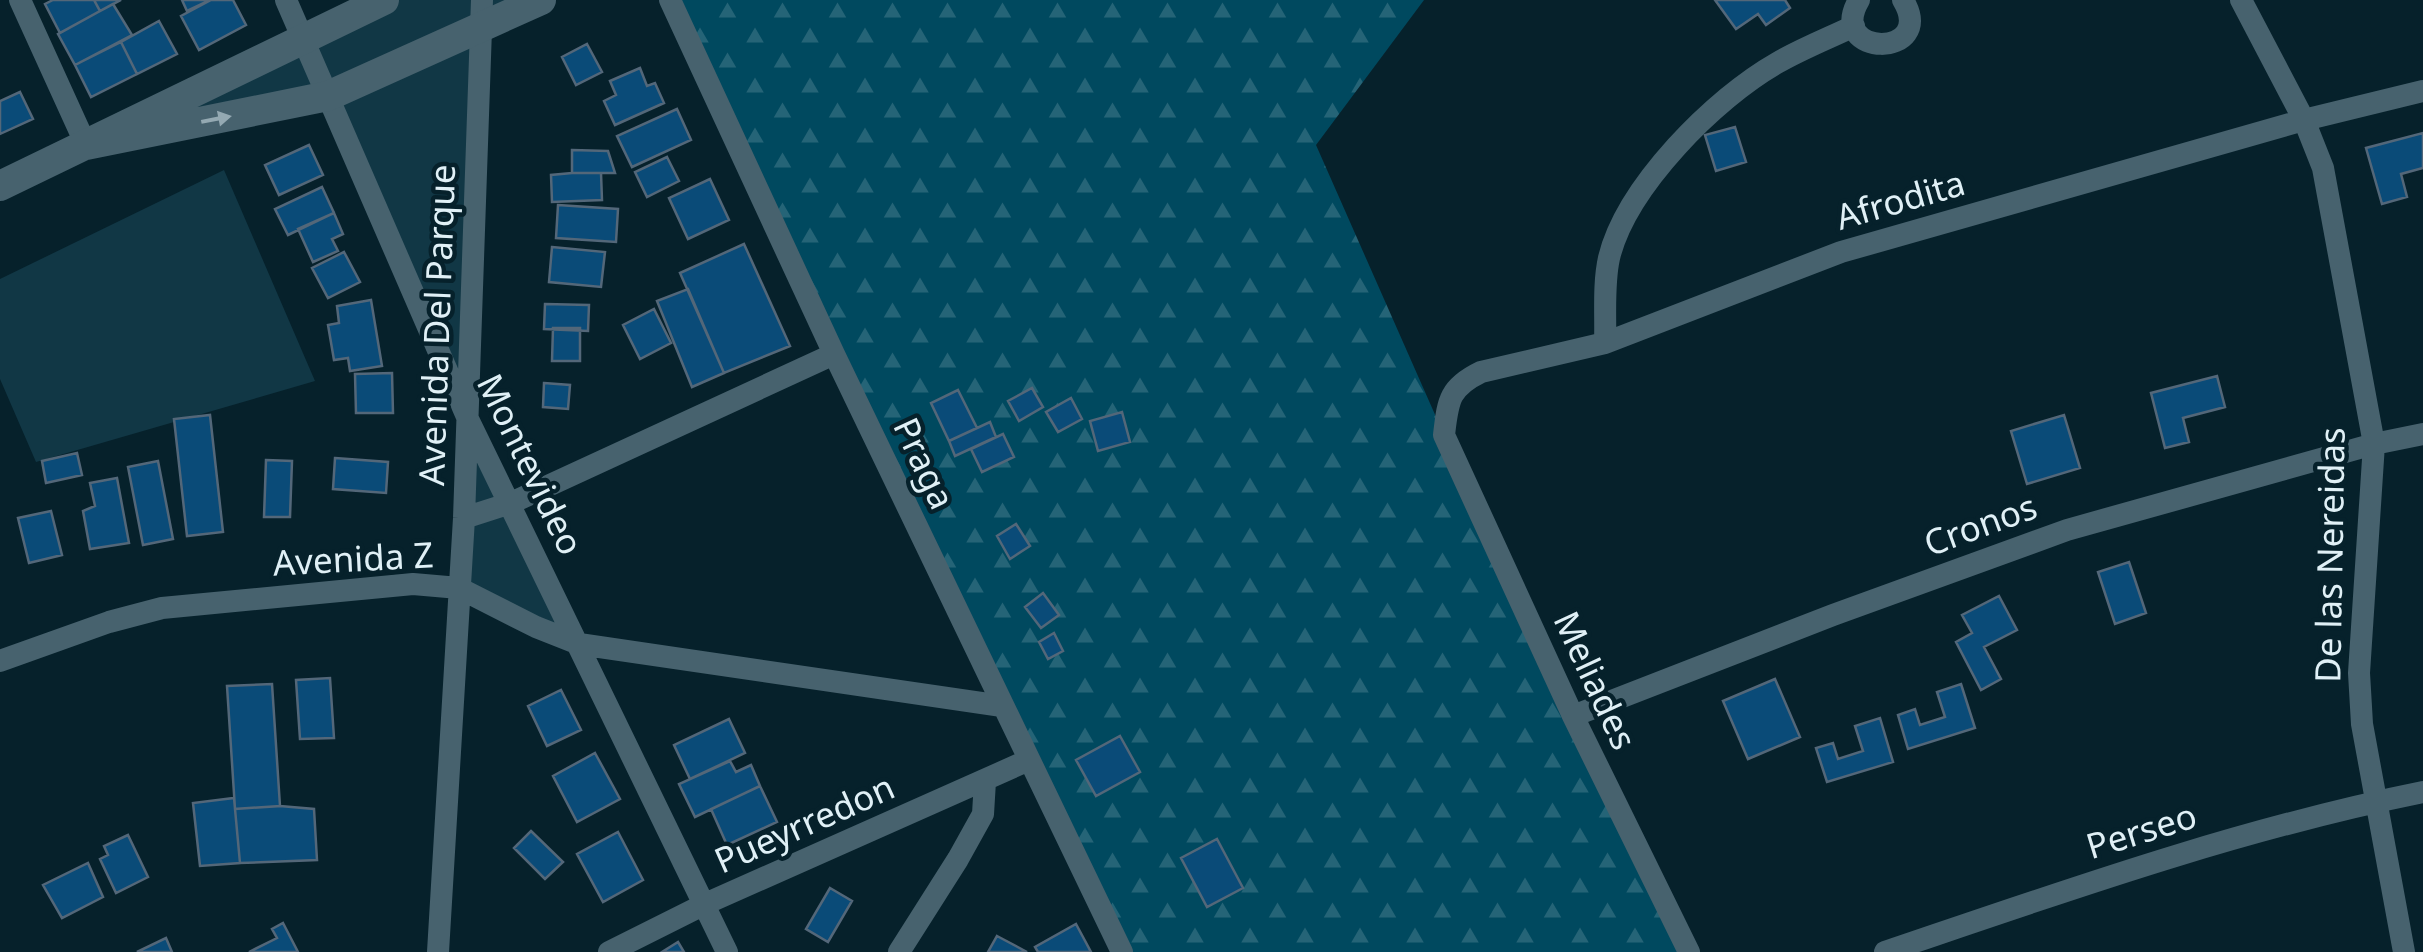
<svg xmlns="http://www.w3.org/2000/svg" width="2423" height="952" viewBox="0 0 2423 952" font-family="'Noto Sans',sans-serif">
  <defs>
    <pattern id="forest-firs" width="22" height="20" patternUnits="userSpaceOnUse" patternTransform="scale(2.5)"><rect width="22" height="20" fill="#00495f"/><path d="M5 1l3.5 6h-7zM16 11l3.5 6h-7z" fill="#256477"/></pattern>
  </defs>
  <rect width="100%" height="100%" fill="#06212b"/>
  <path fill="#113745" d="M389 0H541L481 27 468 419 579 644 459 588 468 419 328 97 87 145Z
    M224 170 315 381 36 462 0 379V279Z"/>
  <path fill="url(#forest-firs)" d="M671 0H1424L1316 145 1444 435 1685 952H1122Z"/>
  <path fill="#0a4b78" stroke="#536779" stroke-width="2.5" d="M53 0H94L100 11 60 33 45 4Z
    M94 0H121L100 11Z
    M182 0H210L187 11Z
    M211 0H233L246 25 199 50 181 16Z
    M1715 0H1785L1790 8 1766 25 1758 14 1736 29Z
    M113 4 132 35 75 65 58 34Z
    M159 21 177 54 137 74 121 42Z
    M121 42 137 74 91 97 75 65Z
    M587 44 602 72 576 85 562 57Z
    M640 68 647 86 655 83 664 103 615 125 604 101 616 95 610 81Z
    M20 92 33 119 0 134V101Z
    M677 109 691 140 632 167 617 136Z
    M1735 127 1746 162 1716 171 1705 135Z
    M2423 133V168L2401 174 2407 197 2382 204 2366 148Z
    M309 145 323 175 279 195 265 165Z
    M572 150 608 151 615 173H572Z
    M667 157 679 181 647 197 635 172Z
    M572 173H601L602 200 552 202 551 175Z
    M710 179 729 220 688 239 669 198Z
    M322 187 334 213 288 235 275 209Z
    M558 205 618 209 616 242 556 238Z
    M334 213 343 234 332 239 338 251 313 262 298 229Z
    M744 244 790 346 724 373 680 273Z
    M552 247 605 252 601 287 549 282Z
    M344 252 360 282 328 298 312 268Z
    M688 289 724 373 692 387 657 301Z
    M371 300 382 366 350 371 348 358 334 360 328 325 339 323 337 306Z
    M545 304 589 305 588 331 544 329Z
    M654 309 671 343 640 359 623 325Z
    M553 328H580V361H552Z
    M392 373 393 413H356L355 374Z
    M2217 376 2225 407 2183 418 2189 442 2165 448 2151 393Z
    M544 383 570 385 568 409 543 407Z
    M1032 388 1043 407 1019 421 1008 401Z
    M958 390 977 428 949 441 931 403Z
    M1071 398 1082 419 1058 432 1046 412Z
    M1122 412 1130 442 1098 451 1090 421Z
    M210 415 223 532 187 536 174 419Z
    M2064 415 2080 468 2027 484 2011 431Z
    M990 422 996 437 955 456 949 441Z
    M1003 434 1014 457 982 472 971 449Z
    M77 453 82 475 46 483 42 461Z
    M335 458 388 462 386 493 333 489Z
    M266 460 292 461 290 517H264Z
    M158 461 173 539 143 545 128 467Z
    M117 478 129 543 90 549 83 511 95 506 90 483Z
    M51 511 62 555 29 563 18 518Z
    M1016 524 1030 546 1010 559 997 536Z
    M2129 562 2146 613 2115 624 2098 572Z
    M1043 593 1059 615 1041 628 1025 607Z
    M1999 596 2017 630 1984 647 2001 679 1981 690 1956 642 1972 633 1962 615Z
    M1054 633 1063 651 1048 659 1039 642Z
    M330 678 334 738 300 739 296 680Z
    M1775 679 1800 737 1748 759 1723 701Z
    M272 684 280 806 235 809 227 686Z
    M1961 684 1975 728 1908 749 1898 715 1915 709 1920 725 1945 717 1937 692Z
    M561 690 581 730 547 746 528 706Z
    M1880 718 1893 762 1827 782 1816 748 1833 743 1838 759 1863 751 1855 726Z
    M729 719 745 753 690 779 674 745Z
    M1120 736 1140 772 1096 796 1076 760Z
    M595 753 620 799 577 822 553 776Z
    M730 761 736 772 751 765 760 786 695 817 679 784Z
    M760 786 777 822 727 845 711 809Z
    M234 798 240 863 200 866 193 803Z
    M280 806 314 809 317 860 240 863 235 809Z
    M531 831 563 862 545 879 514 848Z
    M618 832 643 880 603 902 577 854Z
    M128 835 148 877 116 893 100 859 108 855 104 846Z
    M1217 839 1243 888 1207 907 1181 858Z
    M88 863 103 897 62 918 43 885Z
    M830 888 852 901 828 942 806 929Z
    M283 923 298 952H249L277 938 272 929Z
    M1076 924 1091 952H1038L1035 947Z
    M997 936 1027 952H988Z
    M166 938 172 952H137Z
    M678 942 684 952H662Z"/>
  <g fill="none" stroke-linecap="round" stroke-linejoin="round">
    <path stroke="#47626e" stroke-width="22" d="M20 0 86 145
      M286 0 468 419 727 952
      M670 0 834 354 1122 952
      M1859 0C1825 58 1938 59 1903 0
      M2241 0 2304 120 2323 168 2374 444 2359 673 2362 724 2404 952
      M1605 343C1606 316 1603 285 1609 258 1626 187 1715 98 1777 63 1801 49 1829 38 1854 26
      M464 518 511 503 834 354
      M0 661 109 622 162 608 413 584 459 588 536 627 579 644 1002 706
      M1573 716 1833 615 2067 530 2374 444 2423 434
      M438 952 464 518 482 0
      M609 952 705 904 1029 760
      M899 952 958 859 983 814 985 781
      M1689 952 1573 716 1444 435C1448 402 1448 388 1481 372L1605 343 1841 252 2304 120 2423 91
      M1885 952C2062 892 2239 829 2423 792"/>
    <path stroke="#47626e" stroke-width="30" d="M86 145 328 96 541 0
      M0 186 384 0"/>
  </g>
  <defs><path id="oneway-solid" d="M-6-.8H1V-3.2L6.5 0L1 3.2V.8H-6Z" transform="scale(2.5)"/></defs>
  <use fill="#94a9b2" href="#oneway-solid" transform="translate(216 119) rotate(-11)"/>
  <g text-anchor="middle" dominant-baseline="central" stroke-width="9" stroke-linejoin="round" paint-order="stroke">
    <g font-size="35" fill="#e0f0f6" stroke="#06212b">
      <text transform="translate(1900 199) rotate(-16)">Afrodita</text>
      <text transform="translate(436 325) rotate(-88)">Avenida Del Parque</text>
      <text transform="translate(925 463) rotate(65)">Praga</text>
      <text transform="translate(531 464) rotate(64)">Montevideo</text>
      <text transform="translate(1980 524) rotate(-20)">Cronos</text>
      <text transform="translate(2329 555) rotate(-89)">De las Nereidas</text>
      <text transform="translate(353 558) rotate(-3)">Avenida Z</text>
      <text transform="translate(1596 680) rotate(65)">Meliades</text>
      <text transform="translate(804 823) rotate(-24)">Pueyrredon</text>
      <text transform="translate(2141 830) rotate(-17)">Perseo</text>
    </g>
  </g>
</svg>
